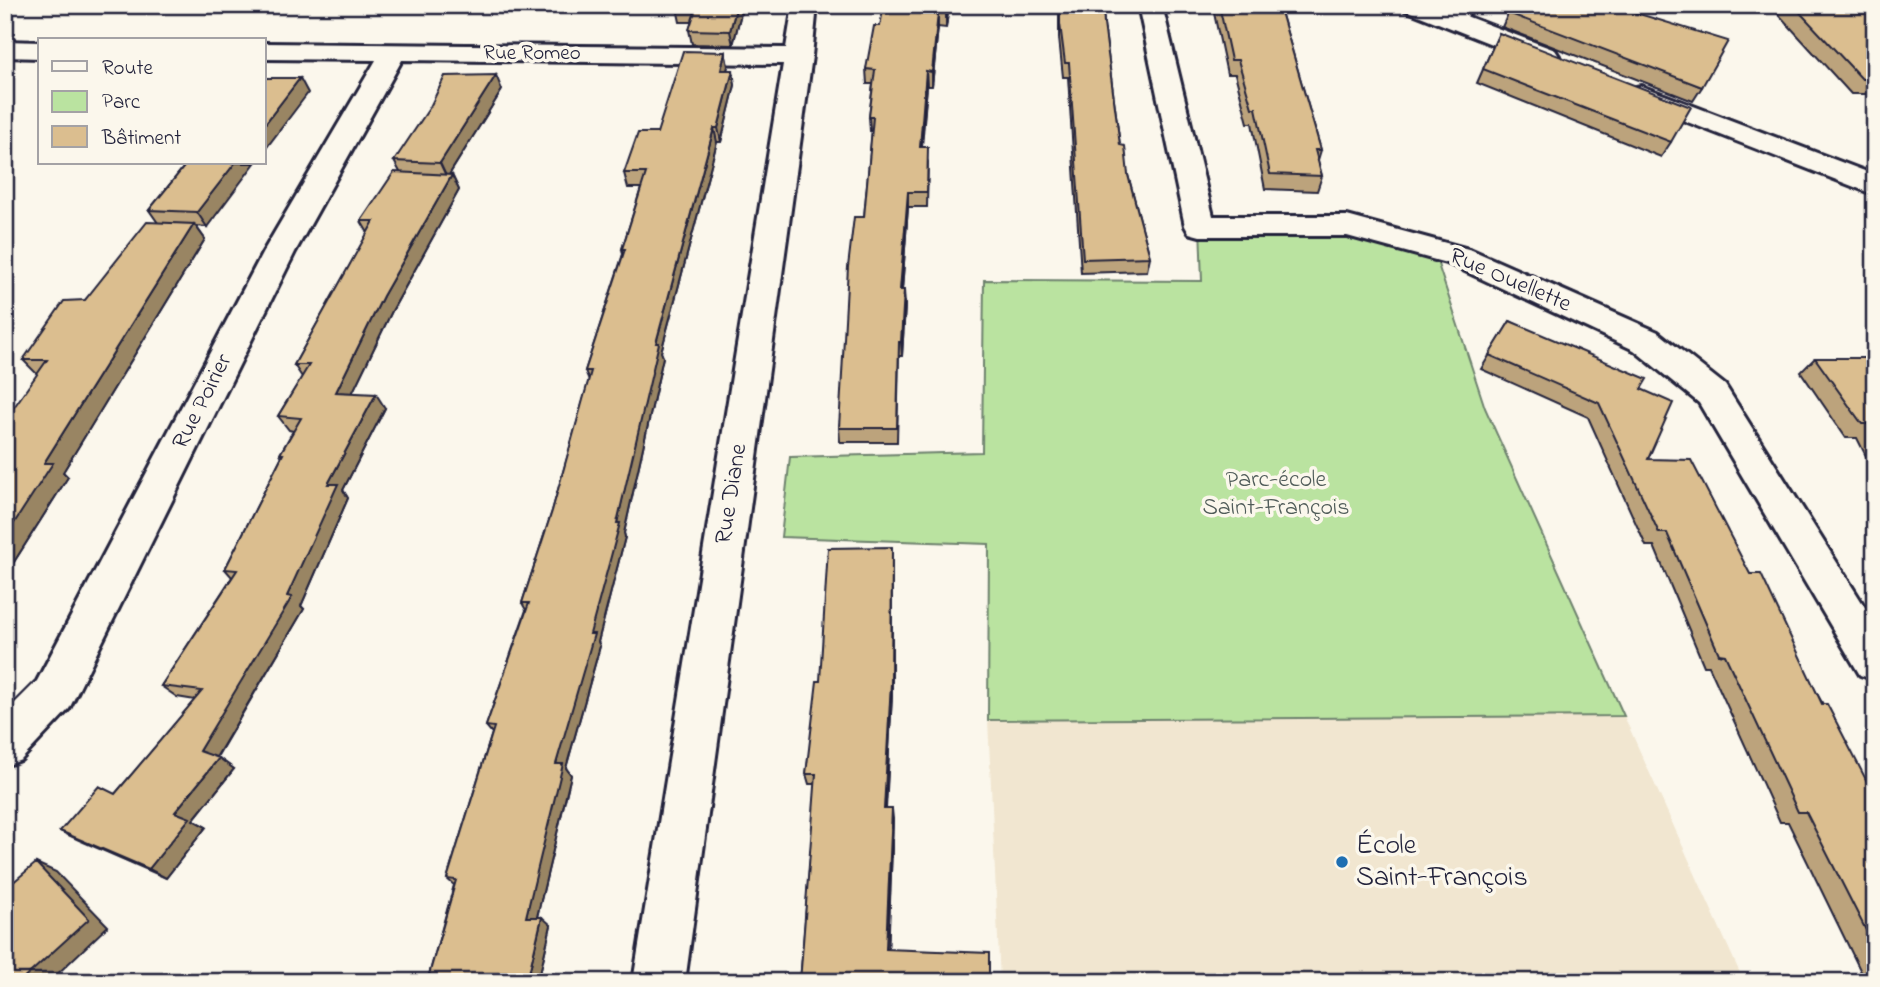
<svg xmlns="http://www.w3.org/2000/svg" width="1880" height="987" viewBox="0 0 1880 987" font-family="'Indie Flower',sans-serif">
  <rect width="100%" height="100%" fill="#fbf7ec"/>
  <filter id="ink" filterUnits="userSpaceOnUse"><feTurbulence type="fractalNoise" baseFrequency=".0143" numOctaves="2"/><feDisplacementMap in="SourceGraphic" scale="14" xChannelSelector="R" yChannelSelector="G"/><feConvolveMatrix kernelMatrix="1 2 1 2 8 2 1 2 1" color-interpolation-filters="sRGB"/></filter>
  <g filter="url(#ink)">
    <path fill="#f1e6d0" d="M1624 716 1744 982H1000L988 720Z"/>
    <path fill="#bae3a0" stroke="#6e826e" stroke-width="2" d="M1200 226H1347L1433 249 1485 408 1624 716 988 720 989 544 781 537 790 457 982 452 984 280 1202 281Z"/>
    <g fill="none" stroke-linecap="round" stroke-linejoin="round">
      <g stroke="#22223b" stroke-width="6">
        <path id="minor" d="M793 5H817L812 56 685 982H633L783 64 402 60 295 252 69 709 21 760 5 766V713L37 681 263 252 376 60 264 59V43L786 48Z
          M1138 5H1162L1213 216H1347L1472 250 1658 332 1725 385 1875 623V680L1860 675 1699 403 1634 350 1450 264 1347 236H1200L1189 233 1185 226Z
          M1449 5H1473L1463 25 1454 28 1445 25 1441 20Z
          M5 41 40 42V58L5 57Z"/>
      </g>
      <g stroke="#22223b" stroke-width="6">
        <path id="tertiary" d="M1402 5H1437L1555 50 1559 56 1555 62 1546 64 1537 62 1405 10Z
          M1641 86 1875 175V195L1631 100 1627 94 1631 88Z"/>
      </g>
      <use href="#minor" fill="#fbf7ec" fill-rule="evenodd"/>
      <use href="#tertiary" fill="#fbf7ec" fill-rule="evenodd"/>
    </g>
    <path fill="#bca37b" stroke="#22223b" stroke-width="2" d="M678 5H743L733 45 692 44 689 30 692 22H680L677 8Z
      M949 5 946 28 938 27 932 86H927L922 147 928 162 927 207H908L902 290 905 305 902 356H899L897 442H840L839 428 864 217 872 131H870L869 117 873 84H867L866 69 880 26Z
      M1059 5H1103L1104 24 1120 145 1150 257 1147 271 1081 273 1068 77H1063L1059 38Z
      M1216 5H1279L1321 150 1318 160 1322 176 1317 191 1265 189 1252 123H1248L1235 74H1227L1214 13Z
      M1512 5 1702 87 1693 101 1502 27Z
      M1770 5H1836L1861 13H1875V94H1851Z
      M1499 33 1671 142 1661 157 1477 83Z
      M725 52 728 66 727 70 735 85 721 142H717L661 352 663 357 624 533 625 537 598 642 600 646 566 768 571 775 537 917 551 925 538 982H427L454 885 447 879 492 733 486 726 526 610 522 603 552 511 589 380 585 371 623 254 622 249 641 188H628L624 173Z
      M502 90 449 175H452L459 190 392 311 352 393 385 408 343 490 348 498 301 606 304 609 217 757 234 769 193 820 206 827 166 878 79 840 60 831 115 794 195 700 177 697 161 686 232 577 225 569 282 456 280 454 293 431 289 430 278 416 302 377 294 365 368 233 361 221 400 172 394 161Z
      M187 163 207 227 196 226 205 239 63 472 68 477 5 576 37 374 23 360 85 300 158 223 149 210Z
      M1510 321 1641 389 1648 459 1750 574 1875 797V982H1866L1788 822H1780L1709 666H1704L1654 546H1646L1588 417 1481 369Z
      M1815 358H1875V474L1857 438H1846L1801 372Z
      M892 547V695L886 809 893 819 888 949 800 982 816 784H809L806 774 820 681Z"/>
    <path fill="#998564" stroke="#22223b" stroke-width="2" d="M737 5H743L733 45 730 31Z
      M947 5H949L946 28V13Z
      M938 13V27L932 86V72Z
      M725 52 728 66 723 85 721 70Z
      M733 70 735 85 721 142 718 128Z
      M926 71 927 86 920 162V147Z
      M496 75 502 90 447 178 440 163Z
      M300 78 308 93 264 151V125Z
      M714 128 717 142 661 352 663 357 624 533 625 537 598 642 600 646 566 768 571 775 535 925 526 917 556 764 617 523 656 343Z
      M235 163H255L207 227 197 212Z
      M452 175 459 190 392 311 346 406 336 392 383 296Z
      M908 192V207L901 304 900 290Z
      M194 224 205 239 63 472 68 477 5 576V537L44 463Z
      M904 290 905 305 902 356 901 342Z
      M376 394 385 408 343 490 348 498 301 606 304 609 214 761 199 751 287 596 328 484Z
      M892 547V695L885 819 884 809Z
      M5 584 10 587 5 594Z
      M219 758 234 769 193 820 206 827 166 878 149 869 175 812Z
      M892 809 893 819 888 957 886 949Z
      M36 863 56 872 108 926 49 982H20Z
      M542 917 551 925 538 982H527Z"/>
    <path fill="#dbbe8f" stroke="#22223b" stroke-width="2" d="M678 5H737L730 31 689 30 696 8H677Z
      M884 5H947L946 13H938L932 72 926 71 920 147H928L927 192H908L900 290H904L901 342H899L897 428H839L848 267 854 217H864L873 117H869L875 70 866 69 874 26H880Z
      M1060 5H1103L1104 24 1120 145 1125 146 1128 175 1150 257 1083 259 1069 63H1065L1060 24Z
      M1219 5H1279L1321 150H1315L1322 176 1270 174 1256 108H1252L1238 60H1231Z
      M1512 5H1610L1728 41 1702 87 1508 13Z
      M1793 5H1836L1861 13H1875V79H1862Z
      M1499 33 1691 107 1671 142 1483 69Z
      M683 51 725 52 721 70H733L718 128H714L656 343H659L617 523H620L590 634H594L556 764H563L526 917H542L527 982H427L456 880 447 879 494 727 486 726 529 603H522L552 511 591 371H585L625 249H622L646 173H624L638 133H657Z
      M496 75 440 163 394 161 430 107 445 76Z
      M264 78H300L264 125Z
      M187 163H235L197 212 149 210Z
      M394 172 452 175 383 296 336 392 376 394 328 484H338L287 596 292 597 199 751 219 758 175 812 190 818 149 869 60 831 99 786 115 794 202 691 161 686 237 570 225 569 283 454H280L301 418 278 416 309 365H294L374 221H361Z
      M147 222 194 224 44 463H53L5 537V420L47 360H23L64 301 85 300Z
      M1510 321 1647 379 1641 389 1673 403 1648 459 1691 460 1750 574H1761L1822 704H1827L1875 797V948L1806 812H1798L1725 655 1719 654 1667 533H1659L1599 403 1489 355Z
      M1815 358H1875V429L1872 424H1862Z
      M892 547 891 683 884 809H892L886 949 989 953V982H800L816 774H806L817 681H820L828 548Z
      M36 863 89 919 20 982H5V889Z"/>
  </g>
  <circle fill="#1f6fb2" stroke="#fbf7ec" stroke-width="2.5" cx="1342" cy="862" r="7"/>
  <g text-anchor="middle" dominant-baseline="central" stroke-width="7" stroke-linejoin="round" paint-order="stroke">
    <g font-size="21" fill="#22223b" stroke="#fbf7ec">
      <text x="532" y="54">Rue Romeo</text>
    </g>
    <g font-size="24" fill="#22223b" stroke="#fbf7ec">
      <text transform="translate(1510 281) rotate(23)">Rue Ouellette</text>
      <text transform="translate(203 402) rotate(-63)">Rue Poirier</text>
      <text transform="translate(732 494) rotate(-81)">Rue Diane</text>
    </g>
    <g font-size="24" fill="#505c59" stroke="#fbf7ec">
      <text x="1276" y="480">Parc-école<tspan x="1276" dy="28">Saint-François</tspan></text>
    </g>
    <g font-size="28" fill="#22223b" stroke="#fbf7ec" text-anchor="start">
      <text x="1356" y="846">École<tspan x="1356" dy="32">Saint-François</tspan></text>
    </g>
  </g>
  <rect width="1880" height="987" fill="none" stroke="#fbf7ec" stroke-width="28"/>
  <rect x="14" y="14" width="1852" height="959" fill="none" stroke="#22223b" stroke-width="2.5" filter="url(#ink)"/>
  <rect x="38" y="38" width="228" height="126" fill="#fbf7ec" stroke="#a4a2a5" stroke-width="2"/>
  <rect x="52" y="61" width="35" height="10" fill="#fbf7ec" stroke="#a4a2a5" stroke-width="2"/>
  <text x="102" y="74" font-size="21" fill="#22223b">Route</text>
  <rect x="52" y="91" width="35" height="21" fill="#bae3a0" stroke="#a4a2a5" stroke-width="2"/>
  <text x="102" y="108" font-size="21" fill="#22223b">Parc</text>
  <rect x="52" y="126" width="35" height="21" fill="#dbbe8f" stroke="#a4a2a5" stroke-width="2"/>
  <text x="102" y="144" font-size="21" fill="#22223b">Bâtiment</text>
</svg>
